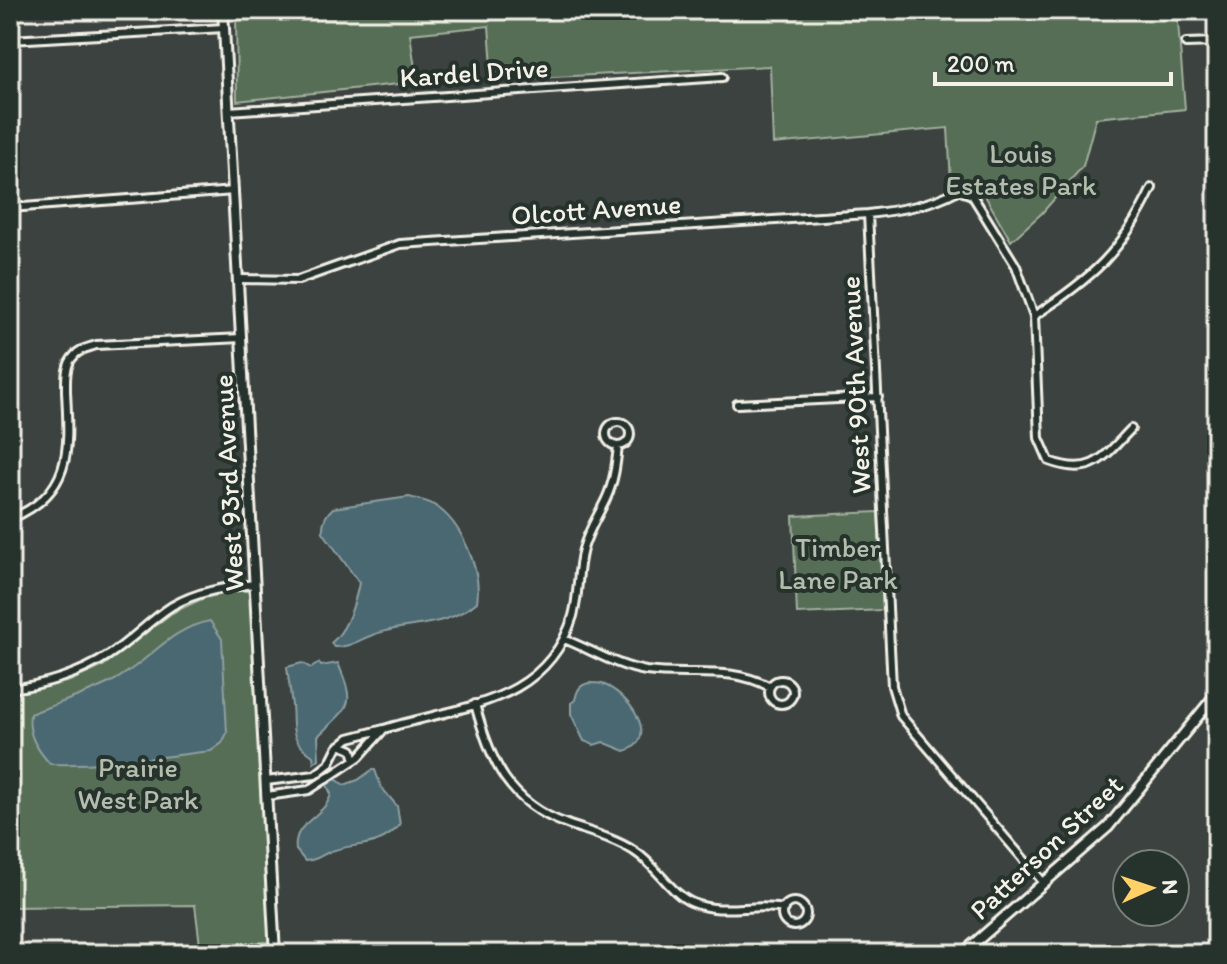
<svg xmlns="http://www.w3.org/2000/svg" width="1227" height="964" viewBox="0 0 1227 964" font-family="Itim,sans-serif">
  <rect width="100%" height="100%" fill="#3b4240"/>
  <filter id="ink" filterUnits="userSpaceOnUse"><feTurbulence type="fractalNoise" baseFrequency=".0125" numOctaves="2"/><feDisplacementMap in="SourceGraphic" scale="16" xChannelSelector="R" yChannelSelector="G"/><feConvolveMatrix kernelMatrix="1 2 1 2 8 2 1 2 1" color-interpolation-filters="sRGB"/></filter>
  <g filter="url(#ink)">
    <path fill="#546e54" stroke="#a4b09e" stroke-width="2" d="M236 10H1177L1185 109 1096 118 1083 166 1042 213 1011 241 976 180 951 183 948 128 773 144 770 66 493 80 489 26 410 34 417 82 237 101Z
      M878 512 883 610 797 614 793 516Z
      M240 590 247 591 253 600 269 942 200 945 195 905 10 907V794L17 758 14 694 70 681 102 667 172 613 204 598Z"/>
    <path fill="#4a6871" stroke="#8e9fa1" stroke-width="2" d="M409 497C417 499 428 501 434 505 462 522 482 571 477 602 449 626 416 623 382 632 364 636 352 648 334 647L331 643C347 630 355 603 359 583L323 532C322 522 325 515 333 508Z
      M210 621 222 639 227 733 222 743 211 751C158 757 103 766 50 764 37 749 27 735 30 714 57 703 86 695 111 682 147 664 169 628 210 621Z
      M302 663 311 668 319 663 321 666 338 663C356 707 351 704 318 736L319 759 314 763 313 756C285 737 296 726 291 698 290 688 288 677 287 667Z
      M589 683C594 683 598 683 602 684 626 691 663 739 625 751L603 742 594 745 584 741 571 714V703L575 700C577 691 579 685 589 683Z
      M372 770H375L381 787 397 806 400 825C376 851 356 841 329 852 320 856 316 861 305 861L296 850C292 821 325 818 331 794L327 785 336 779 344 785 358 780Z"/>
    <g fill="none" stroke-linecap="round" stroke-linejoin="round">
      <g stroke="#f4f1e8" stroke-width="12">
        <path id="minor" d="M10 40 224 28
          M1186 43 1217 42
          M229 111 722 77
          M10 208 234 191
          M868 214 892 686 901 716 1044 883
          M240 279 298 280 400 244 868 214C900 210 929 206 958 190L972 195 1016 266 1034 316 1039 438 1049 461C1092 477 1103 458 1131 429
          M1034 316C1092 278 1122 252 1152 188
          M737 404 878 397
          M606 434a12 12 0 1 1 24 0a12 12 0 1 1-24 0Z
          M10 519C73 493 69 450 66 391 66 379 65 365 74 356 79 349 88 348 96 345L242 338
          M564 639C592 650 616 666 646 671 689 677 730 665 770 687
          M769 692a12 12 0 1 1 24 0a12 12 0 1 1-24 0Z
          M10 689C43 685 81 674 109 655 131 641 150 620 172 606 198 591 226 587 255 584
          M475 704C490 761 508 803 567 824 589 832 614 838 634 851 657 865 669 893 693 903 722 915 754 903 784 909
          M384 729C460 705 545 706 573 616 579 594 577 571 583 549 588 531 598 516 606 499 614 482 616 465 618 446
          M340 745 352 750 355 760
          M266 781 315 775 329 764 337 748 349 738 384 729 359 757 309 790 267 796
          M782 914a12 12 0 1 1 24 0a12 12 0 1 1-24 0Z"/>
      </g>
      <g stroke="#f4f1e8" stroke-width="14">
        <path id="tertiary" d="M223 10 275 954
          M962 954 1108 827 1217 693"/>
      </g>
      <use href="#minor" stroke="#26332d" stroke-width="6"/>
      <use href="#tertiary" stroke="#26332d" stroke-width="8"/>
    </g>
  </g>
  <g text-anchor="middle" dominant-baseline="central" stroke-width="8" stroke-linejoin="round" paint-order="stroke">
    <g font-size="28" fill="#f4f1e8" stroke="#26332d">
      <text transform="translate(474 72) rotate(-4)">Kardel Drive</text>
      <text transform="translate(596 209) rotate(-4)">Olcott Avenue</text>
      <text transform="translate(855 385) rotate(-93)">West 90th Avenue</text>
      <text transform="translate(228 483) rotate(-93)">West 93rd Avenue</text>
      <text transform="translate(1046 847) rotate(-43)">Patterson Street</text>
    </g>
    <g font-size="28" fill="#b4bdad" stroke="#26332d">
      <text x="1021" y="153">Louis<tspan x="1021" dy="32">Estates Park</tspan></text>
      <text x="838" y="547">Timber<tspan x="838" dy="32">Lane Park</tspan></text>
      <text x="138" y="767">Prairie<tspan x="138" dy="32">West Park</tspan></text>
    </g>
  </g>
  <rect width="1227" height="964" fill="none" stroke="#26332d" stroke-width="40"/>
  <rect x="20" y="20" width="1187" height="924" fill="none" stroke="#f4f1e8" stroke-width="3" filter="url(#ink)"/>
  <g transform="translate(1151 888) rotate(87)"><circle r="38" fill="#26332d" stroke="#787f78" stroke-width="2"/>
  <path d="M0-6L14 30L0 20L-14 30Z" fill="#ffd166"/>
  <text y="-12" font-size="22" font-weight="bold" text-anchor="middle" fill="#f4f1e8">N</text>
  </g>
  <path d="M935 72v12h236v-12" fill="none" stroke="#f4f1e8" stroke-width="4"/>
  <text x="947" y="72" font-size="24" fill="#f4f1e8" stroke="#26332d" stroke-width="6" paint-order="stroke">200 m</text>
</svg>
